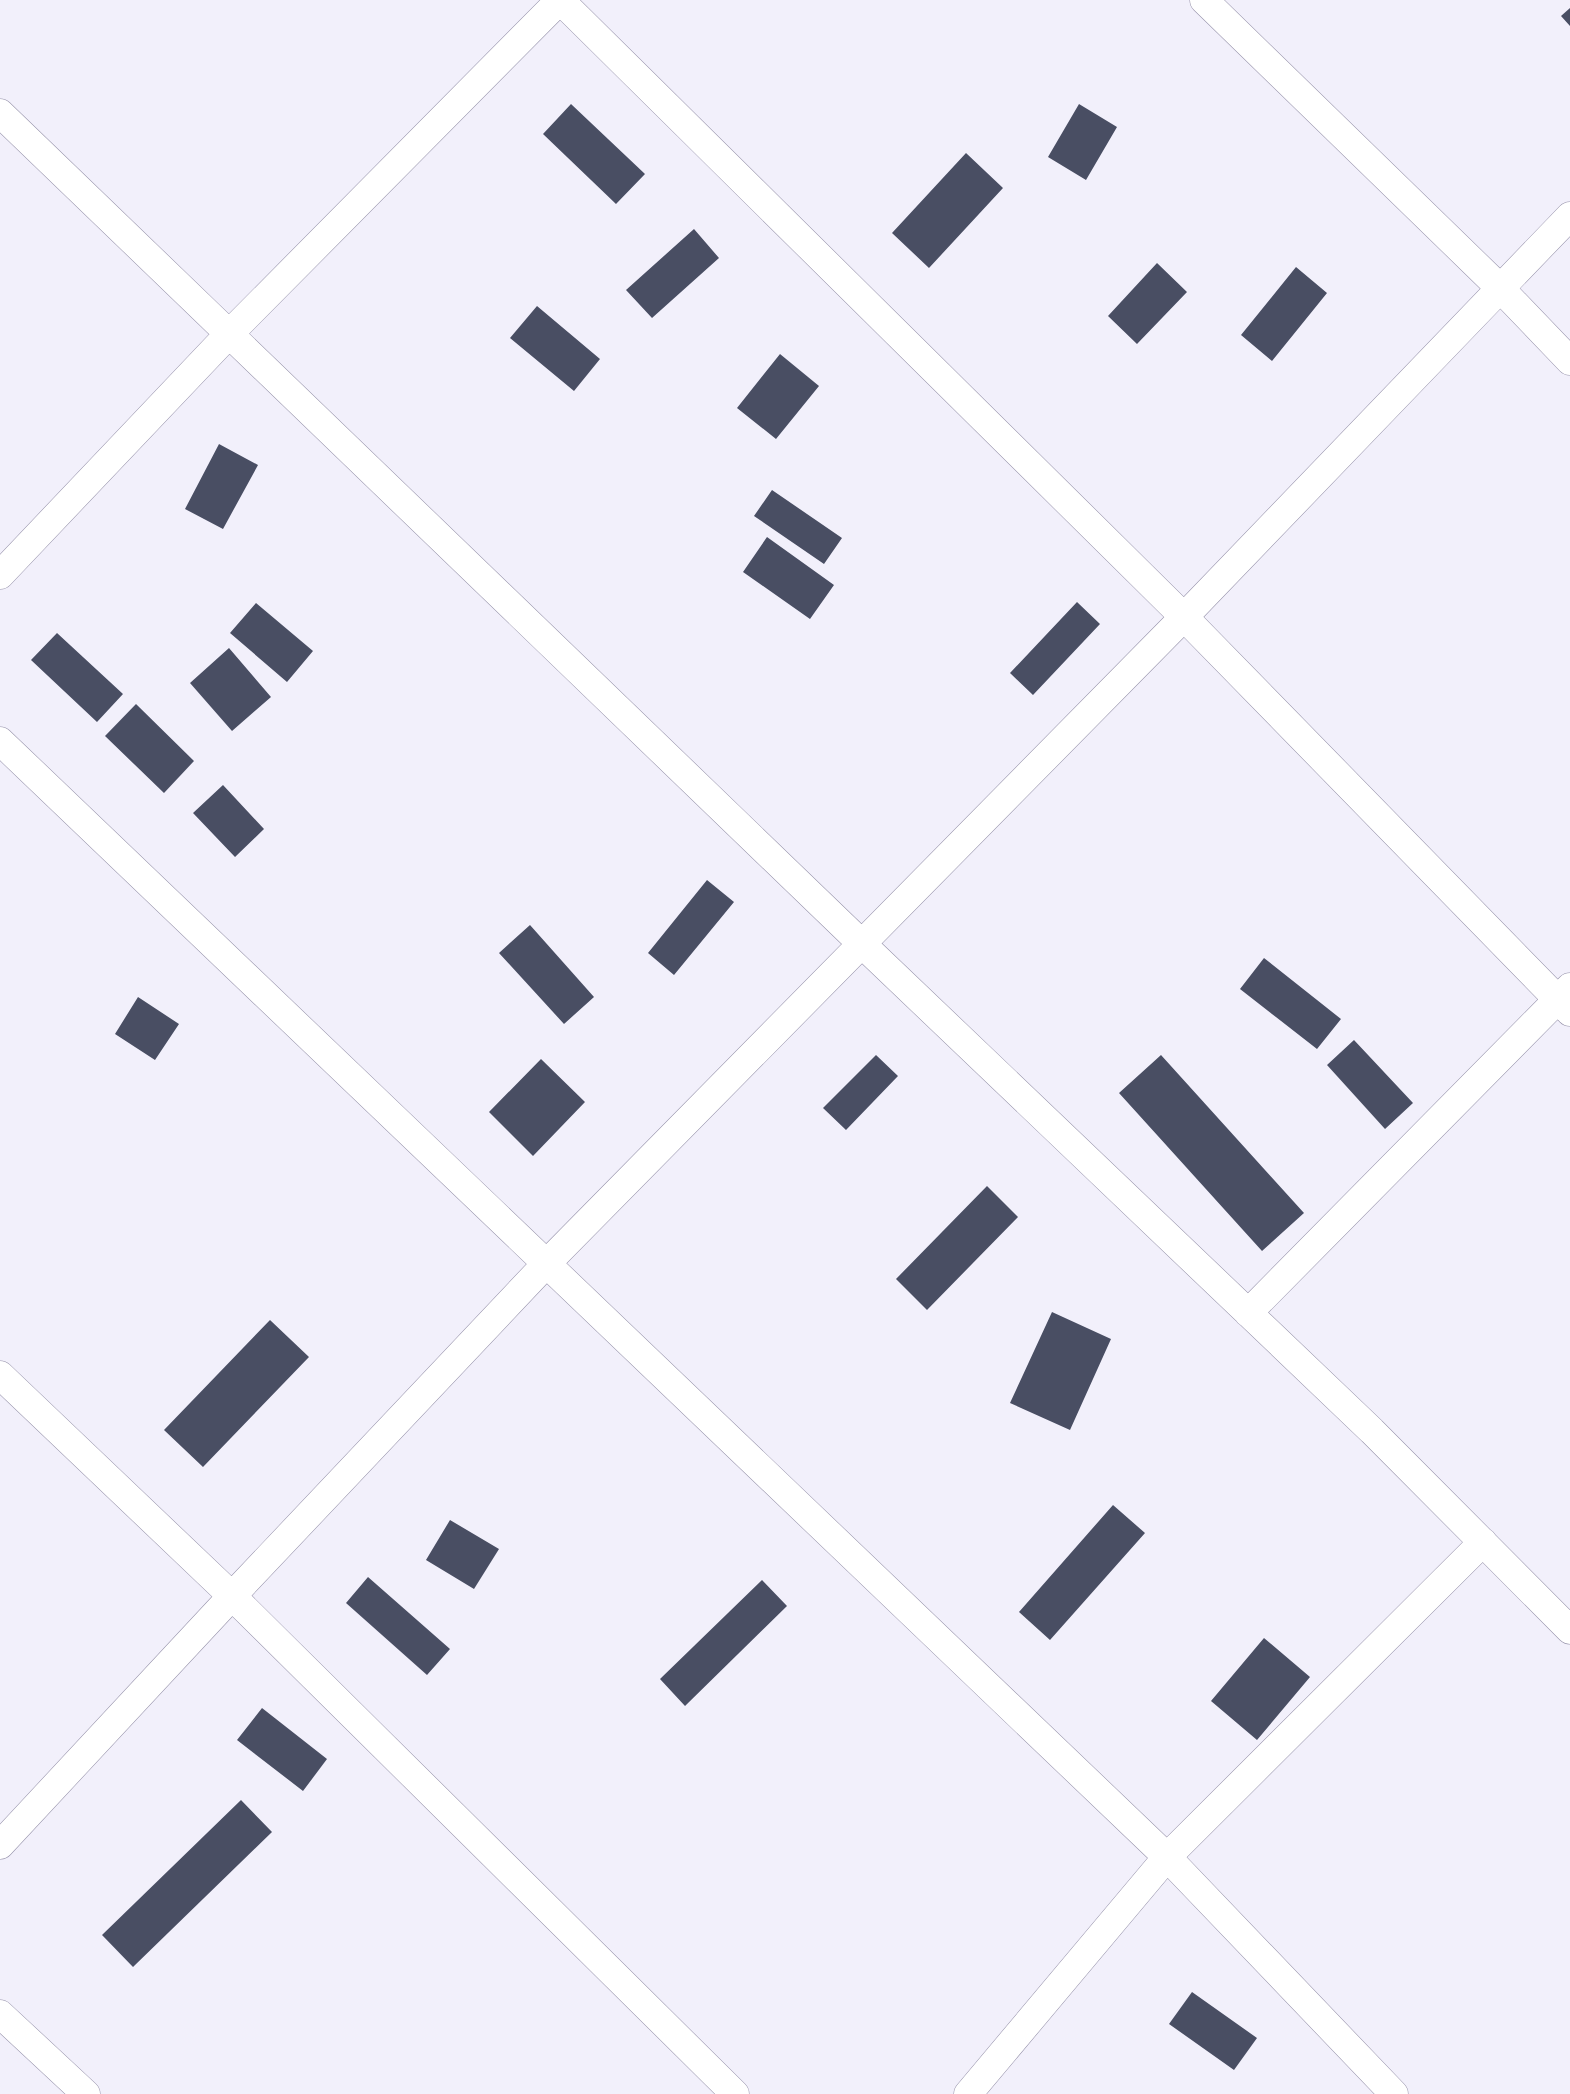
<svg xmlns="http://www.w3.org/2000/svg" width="1570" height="2094" viewBox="0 0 1570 2094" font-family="'IBM Plex Serif',serif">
  <rect width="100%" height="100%" fill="#f2f0fb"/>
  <path fill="#494e63" d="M1570 8V26L1561 16Z
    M571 104 645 174 616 204 543 134Z
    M1079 104 1117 127 1086 180 1048 157Z
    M966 153 1003 188 929 268 892 233Z
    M694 229 719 258 652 318 626 290Z
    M1157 263 1187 292 1137 344 1108 316Z
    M1296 267 1327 293 1272 361 1241 335Z
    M537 306 600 359 574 391 510 338Z
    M780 354 819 386 776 439 737 408Z
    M219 444 258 465 223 529 185 509Z
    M772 490 842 538 824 564 754 516Z
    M767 537 834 585 810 619 743 572Z
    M1077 602 1100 624 1033 695 1010 673Z
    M256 603 313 651 287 682 230 633Z
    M57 633 123 694 97 722 31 660Z
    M229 648 271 697 232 731 190 683Z
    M136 704 194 761 164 793 105 736Z
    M223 785 264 829 235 857 193 813Z
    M707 880 734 902 674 975 648 953Z
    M530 925 594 997 564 1024 499 953Z
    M1264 958 1341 1019 1317 1049 1240 989Z
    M138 997 179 1024 155 1060 115 1034Z
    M1354 1040 1413 1103 1385 1129 1327 1065Z
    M876 1055 898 1076 846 1130 823 1108Z
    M1161 1055 1304 1213 1262 1251 1119 1093Z
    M541 1059 585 1102 533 1156 489 1112Z
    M987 1186 1018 1217 927 1310 896 1279Z
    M1052 1312 1111 1339 1070 1430 1010 1403Z
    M270 1320 309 1357 203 1467 164 1430Z
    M1113 1505 1145 1533 1050 1640 1019 1612Z
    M450 1520 499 1549 474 1589 426 1560Z
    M368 1577 450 1649 427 1675 346 1603Z
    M762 1580 787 1606 685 1706 660 1679Z
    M1264 1638 1310 1677 1257 1740 1211 1701Z
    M262 1708 327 1759 303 1791 237 1740Z
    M241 1800 272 1832 133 1967 102 1935Z
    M1192 1992 1257 2038 1234 2070 1169 2024Z"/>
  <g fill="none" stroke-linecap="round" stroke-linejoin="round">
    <g stroke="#9591a9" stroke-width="29">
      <path id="minor" d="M560 0 1184 617 1570 1012
        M1204 0 1500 288 1570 361
        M0 113 862 944 1372 1431 1570 1630
        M0 575 229 334 560 0
        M0 741 1167 1857 1394 2094
        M1248 1313 1570 987
        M0 1375 232 1596 735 2094
        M0 1845 232 1596 546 1264 1184 617 1570 216
        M0 2014 86 2094
        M968 2094 1167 1857 1483 1542"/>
    </g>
    <use href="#minor" stroke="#fff" stroke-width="28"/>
  </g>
</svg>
